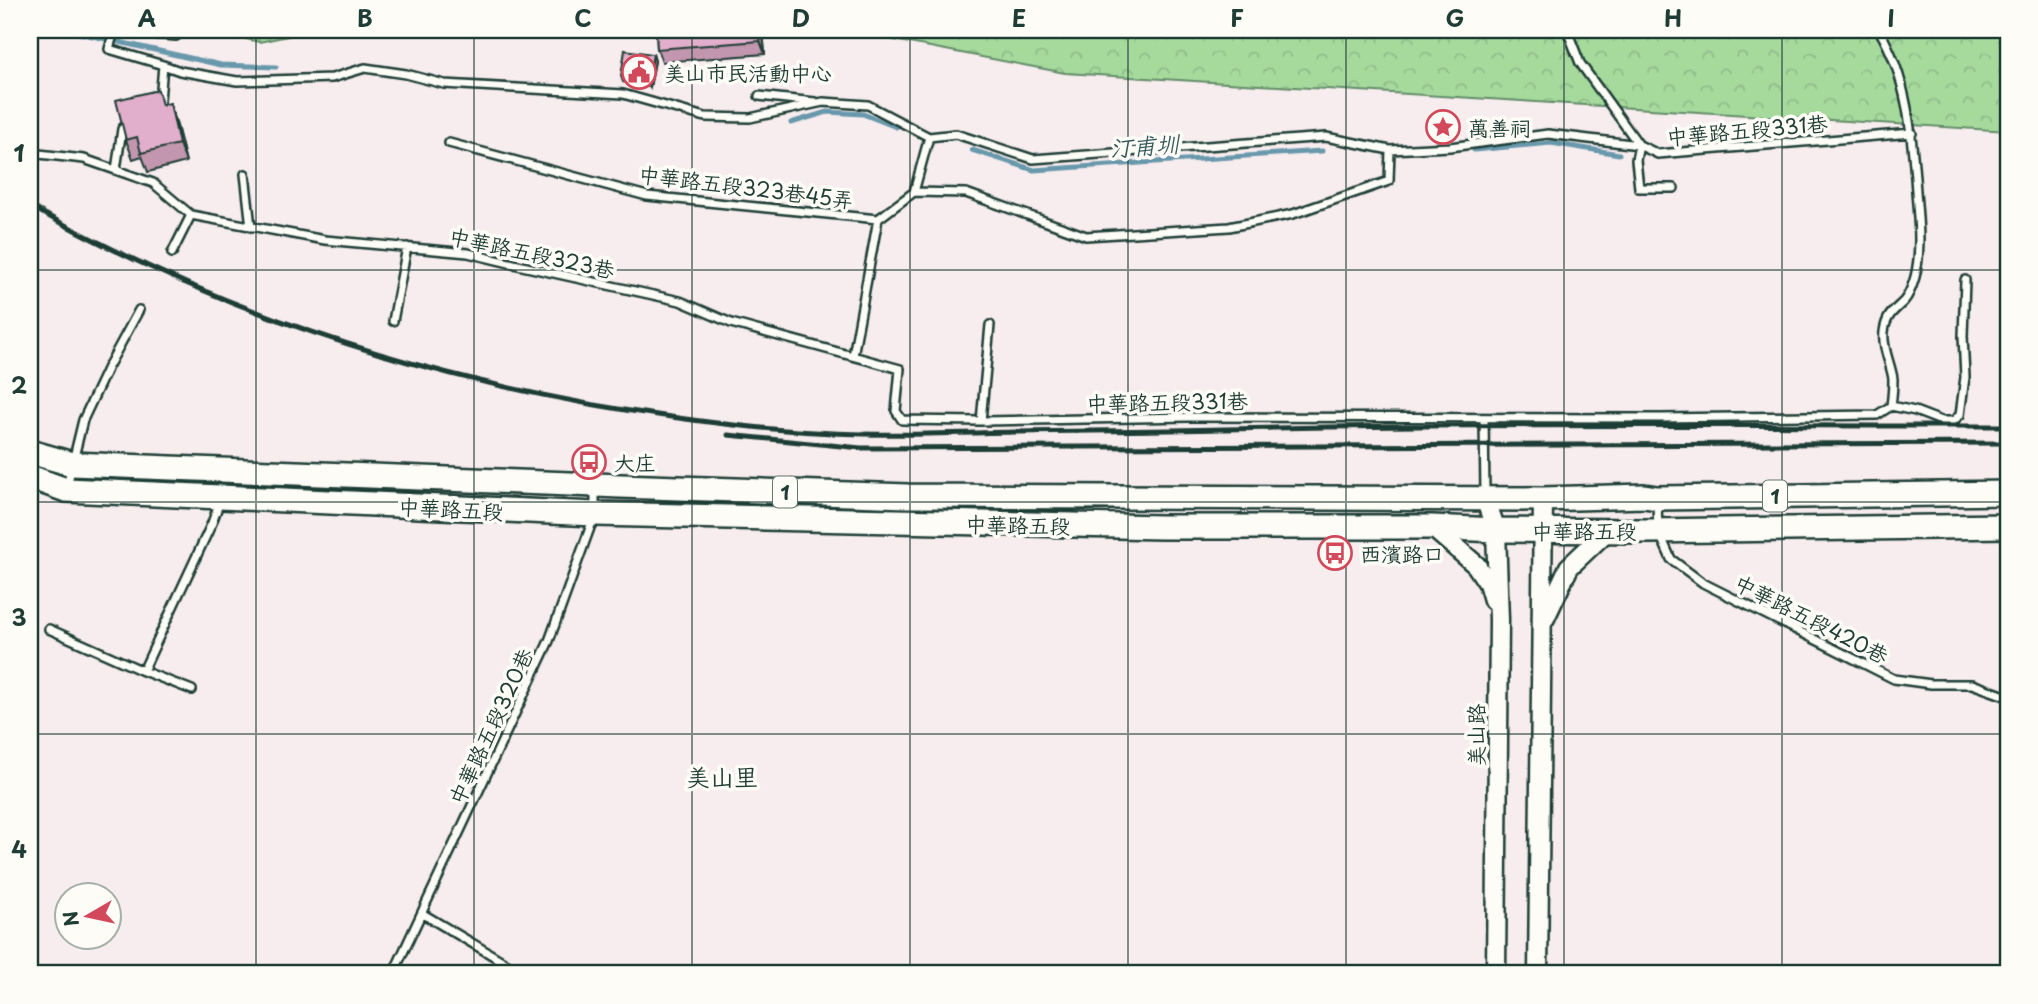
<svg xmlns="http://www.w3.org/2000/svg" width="2038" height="1004" viewBox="0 0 2038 1004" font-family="'Playpen Sans','LXGW WenKai TC',sans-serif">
  <defs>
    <pattern id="forest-crowns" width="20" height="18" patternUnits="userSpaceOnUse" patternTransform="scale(1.75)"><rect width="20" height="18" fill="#a6da9d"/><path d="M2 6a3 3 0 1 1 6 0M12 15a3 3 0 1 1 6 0" fill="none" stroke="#8ebc88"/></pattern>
  </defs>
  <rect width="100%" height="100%" fill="#f7ecee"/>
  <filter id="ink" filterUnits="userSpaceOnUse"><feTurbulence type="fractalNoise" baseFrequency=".0143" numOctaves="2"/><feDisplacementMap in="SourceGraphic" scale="14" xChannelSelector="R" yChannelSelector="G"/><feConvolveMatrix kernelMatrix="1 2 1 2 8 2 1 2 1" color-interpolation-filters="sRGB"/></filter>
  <g filter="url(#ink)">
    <path fill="url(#forest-crowns)" stroke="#628c68" stroke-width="2" d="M209 30H317L259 42Z
      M842 30H2008V131L1065 73Z"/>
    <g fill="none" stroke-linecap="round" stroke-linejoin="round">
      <path stroke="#6898ab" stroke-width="5" d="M66 30 221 65 276 67
        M791 123 827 112 863 114 896 127
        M972 150 1034 170 1322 151
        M1474 150 1551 143 1619 154"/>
      <g stroke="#1f3d34" stroke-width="12">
        <path id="service" d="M1567 30 1580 63 1639 145 1658 154 1912 133
          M1879 30C1908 78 1912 136 1916 191 1918 220 1922 248 1915 277 1913 284 1909 295 1904 301 1894 311 1886 315 1884 332 1882 348 1891 364 1893 379 1893 388 1892 398 1891 406L1915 411 1941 421H1953L1960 415 1965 377 1963 336 1965 280
          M163 65 180 71 237 81 332 78 365 68 406 74 444 84 623 94 705 117 750 118 823 102 868 105 929 137 956 134 1033 159 1326 137 1390 150 1450 147 1548 134 1639 145
          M759 96 815 102
          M160 101 163 65 109 49 114 31 176 36 184 30
          M449 143 647 196 878 219
          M1639 145 1636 160 1639 188H1674
          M30 153 84 159 153 183 191 215 325 240 468 253 522 266 680 301 731 323 900 369 896 411 902 420 981 421 1188 417 1661 418 1877 415 1891 406
          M116 170 122 129 129 121
          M245 174 251 227
          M914 192 929 137
          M172 253 191 215
          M393 321 407 247
          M853 356 878 219 914 192 966 193 1086 236 1229 227 1293 214 1389 181 1390 150
          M1484 418 1485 494
          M981 421 990 325
          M67 486 83 420 108 367 139 310
          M1657 503 1658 530 1671 559 1703 583 1894 679 1931 684H1972L2008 697
          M49 629 143 671 212 523 220 501
          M143 671 192 690
          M423 914 524 974
          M503 963 506 974
          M393 974 549 641 595 514V490"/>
      </g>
      <g stroke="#1f3d34" stroke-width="23">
        <path id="tertiary" d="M1485 498 1496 530 1499 620 1496 974
          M1432 527 1476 565 1488 583 1493 600
          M1545 618 1569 567 1608 530
          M1538 974 1543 499"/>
      </g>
      <g stroke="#1f3d34" stroke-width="28">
        <path id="primary" d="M30 452 72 464 621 486 908 496 1543 499 1644 496 1657 498 2008 493
          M30 477 66 490 595 514 1161 527H1432L1496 530 1649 531 2008 526"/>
      </g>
      <use href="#service" stroke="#fdfcf7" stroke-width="7"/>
      <use href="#tertiary" stroke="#fdfcf7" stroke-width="18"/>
      <use href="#primary" stroke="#fdfcf7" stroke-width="23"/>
      <path stroke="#1f3d34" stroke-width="5" d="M30 206C229 317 446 386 671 417 734 426 799 433 863 434 913 435 964 433 1015 432 1120 431 1224 429 1329 427 1555 424 1782 426 2008 426
        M728 435 861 448 2008 443"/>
    </g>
    <path fill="#c296af" stroke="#1f3d34" stroke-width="2" d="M656 30H763L765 54 662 62 657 49Z
      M653 54 655 61 650 87 623 82 621 76Z
      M164 105 176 122 186 162 148 172 142 156 133 159 126 140Z"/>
    <path fill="#9e7a8e" stroke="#1f3d34" stroke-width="2" d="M759 30H763L765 54 760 41Z
      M653 54 655 61 650 87 648 81Z
      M170 103 176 122 186 162 179 144Z"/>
    <path fill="#e1aecb" stroke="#1f3d34" stroke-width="2" d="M656 30H759L760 41 657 49Z
      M625 50 653 54 648 81 621 76Z
      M158 90 162 105 170 103 179 144 141 153 137 137 126 140 116 100Z"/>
  </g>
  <path fill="none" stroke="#1f3d34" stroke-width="2" stroke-opacity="0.55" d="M256 30V974M474 30V974M692 30V974M910 30V974M1128 30V974M1346 30V974M1564 30V974M1782 30V974M30 270H2008M30 502H2008M30 734H2008"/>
  <defs>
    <g id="civic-ring" transform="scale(1.75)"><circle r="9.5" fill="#fdfcf7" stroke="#d1495b" stroke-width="1.5"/><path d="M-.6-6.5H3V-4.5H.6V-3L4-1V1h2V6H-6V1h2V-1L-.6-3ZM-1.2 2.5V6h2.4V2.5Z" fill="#d1495b"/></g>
    <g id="sight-ring" transform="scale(1.75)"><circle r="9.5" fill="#fdfcf7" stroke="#d1495b" stroke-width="1.5"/><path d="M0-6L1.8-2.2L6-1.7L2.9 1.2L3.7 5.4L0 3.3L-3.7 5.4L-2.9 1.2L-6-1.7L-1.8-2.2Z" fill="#d1495b"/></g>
    <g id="bus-ring" transform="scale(1.75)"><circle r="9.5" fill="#fdfcf7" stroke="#d1495b" stroke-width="1.5"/><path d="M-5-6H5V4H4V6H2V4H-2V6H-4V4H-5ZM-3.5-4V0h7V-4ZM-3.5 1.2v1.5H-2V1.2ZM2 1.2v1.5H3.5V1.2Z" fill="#d1495b"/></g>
  </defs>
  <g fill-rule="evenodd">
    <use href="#civic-ring" x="639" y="72"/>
    <use href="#sight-ring" x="1443" y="127"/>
    <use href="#bus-ring" x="589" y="462"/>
    <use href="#bus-ring" x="1335" y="553"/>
  </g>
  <g text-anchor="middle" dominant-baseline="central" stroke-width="7" stroke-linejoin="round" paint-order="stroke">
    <g fill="#fdfcf7" stroke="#62766e" stroke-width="2">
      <rect x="773" y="476.5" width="24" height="31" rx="5"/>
      <rect x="1763" y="480.5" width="24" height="31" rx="5"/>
    </g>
    <g font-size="19" font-weight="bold" fill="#1f3d34">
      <text x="785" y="492">1</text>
      <text x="1775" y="496">1</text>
    </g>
    <g font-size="21" fill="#1f3d34" stroke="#fdfcf7" text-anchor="start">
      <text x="664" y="72">美山市民活動中心</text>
      <text x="1468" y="127">萬善祠</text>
      <text x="614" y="462">大庄</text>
      <text x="1360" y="553">西濱路口</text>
    </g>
    <g font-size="21" fill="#1f3d34" stroke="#fdfcf7">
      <text transform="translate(1747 129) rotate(-5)">中華路五段331巷</text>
      <text transform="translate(746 186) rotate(7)">中華路五段323巷45弄</text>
      <text transform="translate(532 252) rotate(12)">中華路五段323巷</text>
      <text transform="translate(1167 401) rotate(-1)">中華路五段331巷</text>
      <text transform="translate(451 508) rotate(3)">中華路五段</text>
      <text transform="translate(1018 524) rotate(1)">中華路五段</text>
      <text x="1584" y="530">中華路五段</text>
      <text transform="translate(1812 618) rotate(27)">中華路五段420巷</text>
      <text transform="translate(490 726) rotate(-65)">中華路五段320巷</text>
      <text transform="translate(1475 735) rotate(-90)">美山路</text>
    </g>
    <g font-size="23" font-style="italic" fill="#375b5c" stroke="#fdfcf7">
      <text transform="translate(1144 145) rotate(-4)">汀甫圳</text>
    </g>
    <g font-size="24" fill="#1f3d34" stroke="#fdfcf7">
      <text x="722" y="776">美山里</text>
    </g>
  </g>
  <rect width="2038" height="1004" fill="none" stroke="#fdfcf7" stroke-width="77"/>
  <g transform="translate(88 916) rotate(261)"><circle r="33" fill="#fdfcf7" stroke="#a4b0a9" stroke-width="2"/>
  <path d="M0-5L12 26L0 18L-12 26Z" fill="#d1495b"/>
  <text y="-10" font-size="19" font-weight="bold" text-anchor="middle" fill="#1f3d34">N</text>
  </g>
  <rect x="38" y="38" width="1962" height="927" fill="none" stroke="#1f3d34" stroke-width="2.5"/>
  <g font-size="23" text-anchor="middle" font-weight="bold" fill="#1f3d34">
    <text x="147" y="27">A</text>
    <text x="365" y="27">B</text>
    <text x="583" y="27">C</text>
    <text x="801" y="27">D</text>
    <text x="1019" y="27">E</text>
    <text x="1237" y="27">F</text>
    <text x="1455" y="27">G</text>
    <text x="1673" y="27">H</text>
    <text x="1891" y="27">I</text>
    <text x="19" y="162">1</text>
    <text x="19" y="394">2</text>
    <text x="19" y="626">3</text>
    <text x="19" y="858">4</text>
  </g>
</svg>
